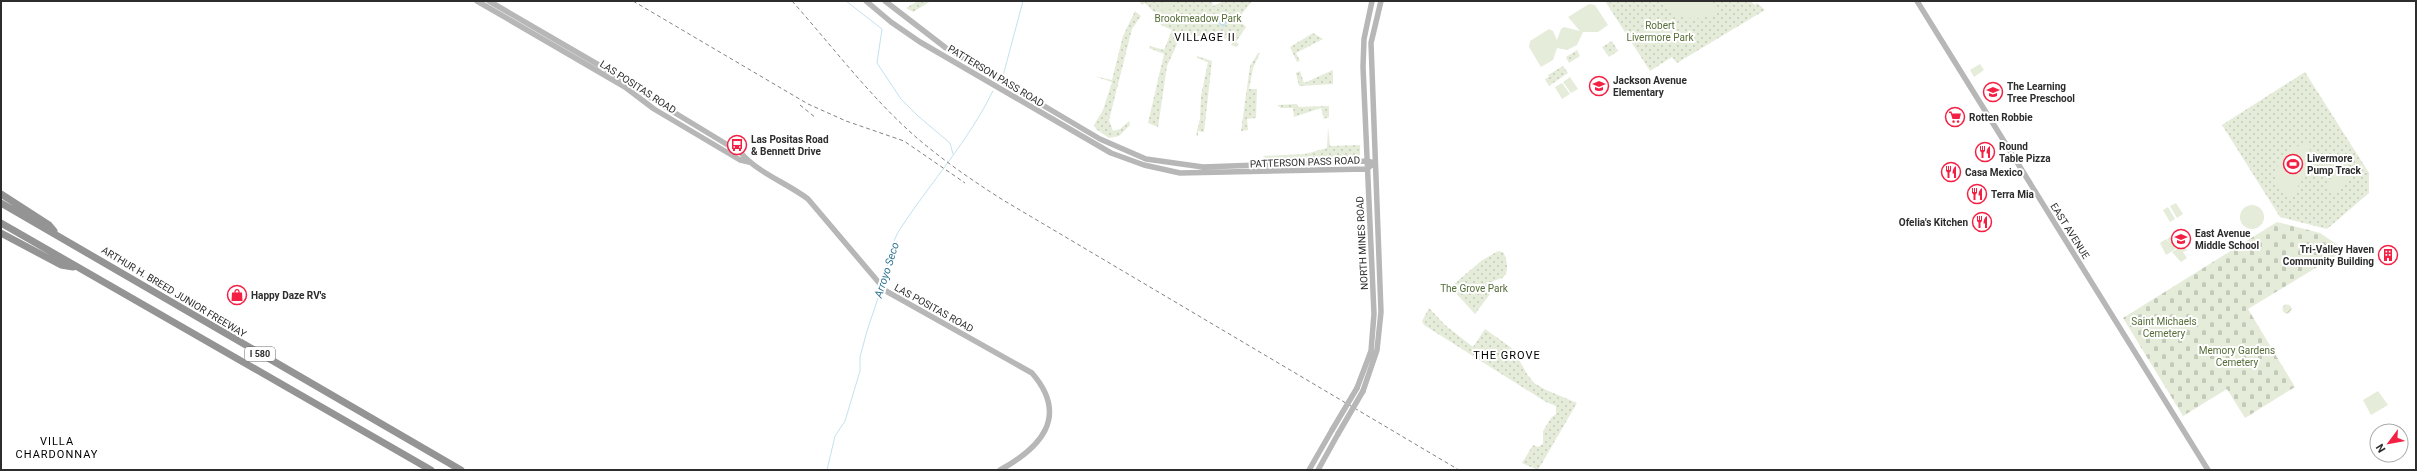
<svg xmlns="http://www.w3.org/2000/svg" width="2417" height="471" viewBox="0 0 2417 471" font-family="Roboto,sans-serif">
  <defs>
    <pattern id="cemetery-stones" width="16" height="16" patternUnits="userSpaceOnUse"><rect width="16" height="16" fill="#e5ecd9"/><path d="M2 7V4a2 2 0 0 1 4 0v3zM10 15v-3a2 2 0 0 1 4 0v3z" fill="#c5cbbb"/></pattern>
    <pattern id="park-dots" width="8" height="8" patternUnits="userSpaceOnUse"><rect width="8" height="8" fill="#e5ecd9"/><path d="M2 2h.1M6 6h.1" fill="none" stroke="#c5cbbb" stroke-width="1.8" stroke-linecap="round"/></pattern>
    <pattern id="garden-furrows" width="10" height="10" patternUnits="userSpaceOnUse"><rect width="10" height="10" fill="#e5ecd9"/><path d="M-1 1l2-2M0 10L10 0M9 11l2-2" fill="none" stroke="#c5cbbb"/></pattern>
  </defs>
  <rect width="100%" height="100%" fill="#fff"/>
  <path fill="url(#cemetery-stones)" d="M2277 222 2320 233 2345 250 2248 309 2295 387 2245 418 2227 389 2183 416 2123 318Z"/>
  <path fill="url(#park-dots)" d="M918 1H931L913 12 906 8Z
    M1139 1H1212L1213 6 1224 1H1252L1238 19 1246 27 1236 42 1239 44 1236 47 1231 45 1233 42C1219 36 1211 32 1196 37L1183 31 1167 66 1158 127 1148 123 1164 54 1149 48 1150 46 1164 50 1172 30 1161 25 1157 15 1145 3 1142 5Z
    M1605 1H1750L1755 5 1757 3 1765 10 1677 63 1672 57 1650 71Z
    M1135 11 1141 16 1132 29 1109 120 1113 131 1120 129 1129 121 1130 125 1119 136 1109 138 1096 129 1094 125 1103 110 1112 82 1094 76 1112 80 1123 36Z
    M1313 33 1323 39 1296 53 1300 61 1297 62 1290 47Z
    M1612 41 1618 51 1609 57 1602 47Z
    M1577 50 1580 56 1569 63 1566 57Z
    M1258 53H1260L1253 68 1249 89H1257L1256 118 1247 119 1248 130 1241 131 1250 66Z
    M1197 56 1212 61 1204 132 1198 131V136L1196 135 1200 119 1201 96 1208 62 1197 58Z
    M1563 66 1568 73 1549 86 1545 79 1549 77 1548 75Z
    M1333 70V84L1299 86 1296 73 1300 71 1304 83Z
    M2305 72 2369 173V193L2327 229 2280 217 2222 125Z
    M1297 104 1298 107 1329 106V117L1324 119 1321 108 1294 117 1293 108H1281L1277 105Z
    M1328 127 1330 146 1360 145V155L1357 157 1267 160 1263 156 1305 154 1327 148Z
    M1498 251 1503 252C1507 258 1510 274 1502 278 1498 280 1496 279 1492 282L1493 290 1475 314 1453 290V285L1481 261Z
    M1429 308 1445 325 1473 347 1485 329 1513 349 1527 374 1534 383 1546 390 1577 403 1538 470 1522 463 1533 445 1538 447 1543 444V431L1551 418 1556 414V406L1546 402 1424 325 1422 321Z"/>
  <path fill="url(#garden-furrows)" d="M2282.5 309a4.5 4.5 0 1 1 9 0a4.5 4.5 0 1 1-9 0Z"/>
  <path fill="#e5ecd9" d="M1165 1H1171L1173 4 1161 11 1158 5Z
    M1660 1H1710L1717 11C1697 25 1674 19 1660 1Z
    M1589 4 1595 5 1608 25 1598 32H1583L1577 45 1567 50 1557 48 1553 60 1541 67 1529 47 1530 41 1549 29 1553 31 1557 40 1561 29 1564 27 1580 31 1568 17Z
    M1175 7 1178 12 1166 19 1163 14Z
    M1980 64 1984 70 1974 77 1970 70Z
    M1570 77 1578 89 1571 93 1563 82Z
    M1562 83 1570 94 1562 99 1555 87Z
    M2305 142 2313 155 2304 178 2290 197 2275 180 2279 158Z
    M2331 156 2337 164 2332 168 2335 173 2346 169 2351 177 2349 181 2335 192 2326 186 2333 175 2329 171 2324 175 2317 168 2321 160Z
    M2176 203 2183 214 2177 218 2170 206Z
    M2240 217a12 12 0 1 1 24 0a12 12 0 1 1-24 0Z
    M2168 207 2175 219 2170 222 2163 210Z
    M2173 235 2176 240 2179 238 2183 244 2166 255 2160 243 2166 239 2170 244 2167 239Z
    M2183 245 2187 250 2183 252 2187 258 2181 262 2172 252Z
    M2378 391 2388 405 2371 415 2363 400Z"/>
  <path fill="#c4e1ee" d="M1226 14 1231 18 1223 27 1218 23Z"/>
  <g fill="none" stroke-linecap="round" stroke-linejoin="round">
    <path stroke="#c4e1ee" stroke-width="1" d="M846 1 882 29 877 63 901 99 918 116 950 143 953 154
      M1003 76 1023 1
      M883 284C889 265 890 242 902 226 932 181 969 140 993 91
      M827 470 835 436 845 421 860 371V357L867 331 881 289"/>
    <path stroke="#b7b7b7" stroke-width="5.5" d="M477 1 625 87 654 109 740 160 749 162
      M489 1 628 82 657 102 741 153C758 173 787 183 808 199L886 291 1032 373C1070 417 1040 448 1000 470
      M866 1 891 22 920 42 1111 153 1144 165 1180 173 1367 169 1374 163
      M885 1 946 48 1100 139 1146 159 1203 167 1367 161 1374 163
      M1917 1 2208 470
      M1357 388 1371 351 1374 314 1363 67 1364 39 1372 1
      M1363 391 1377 350 1381 312 1371 43 1381 1
      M1309 470 1332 430
      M1318 470 1338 434"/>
    <path stroke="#949494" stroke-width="7" d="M1 194 49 225 54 231
      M1 203 461 470
      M1 223 431 470
      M1 233 61 265 73 267"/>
    <path stroke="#828282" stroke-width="1" stroke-dasharray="4 3" stroke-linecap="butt" d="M633 1 808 104 846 121 904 141 965 183
      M792 1C833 47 871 98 917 138 944 161 973 181 1003 200L1459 470
      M800 105 816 118"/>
    <path stroke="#b7b7b7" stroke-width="5.5" d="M1332 430 1357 388
      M1338 434 1363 391"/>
  </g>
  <defs>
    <g id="school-ring" transform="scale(1)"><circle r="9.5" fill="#fff" stroke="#f42043" stroke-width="1.5"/><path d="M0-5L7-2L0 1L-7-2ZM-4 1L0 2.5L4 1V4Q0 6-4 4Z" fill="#f42043"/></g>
    <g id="supermarket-ring" transform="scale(1)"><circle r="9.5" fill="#fff" stroke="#f42043" stroke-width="1.5"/><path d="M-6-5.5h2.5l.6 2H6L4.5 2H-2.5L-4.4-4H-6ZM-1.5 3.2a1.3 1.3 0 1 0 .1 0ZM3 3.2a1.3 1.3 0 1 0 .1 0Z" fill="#f42043"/></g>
    <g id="bus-ring" transform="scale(1)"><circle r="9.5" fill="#fff" stroke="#f42043" stroke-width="1.5"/><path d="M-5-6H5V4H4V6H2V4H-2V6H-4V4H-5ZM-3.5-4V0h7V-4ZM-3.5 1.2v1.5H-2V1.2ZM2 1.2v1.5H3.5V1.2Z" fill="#f42043"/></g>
    <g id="restaurant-ring" transform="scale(1)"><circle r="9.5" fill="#fff" stroke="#f42043" stroke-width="1.5"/><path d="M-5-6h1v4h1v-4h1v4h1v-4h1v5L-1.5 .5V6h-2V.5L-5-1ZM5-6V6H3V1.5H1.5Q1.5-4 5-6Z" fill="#f42043"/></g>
    <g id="stadium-ring" transform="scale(1)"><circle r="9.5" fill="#fff" stroke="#f42043" stroke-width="1.5"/><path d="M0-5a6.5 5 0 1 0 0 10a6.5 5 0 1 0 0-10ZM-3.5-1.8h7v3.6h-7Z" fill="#f42043"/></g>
    <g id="building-ring" transform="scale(1)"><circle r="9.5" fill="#fff" stroke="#f42043" stroke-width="1.5"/><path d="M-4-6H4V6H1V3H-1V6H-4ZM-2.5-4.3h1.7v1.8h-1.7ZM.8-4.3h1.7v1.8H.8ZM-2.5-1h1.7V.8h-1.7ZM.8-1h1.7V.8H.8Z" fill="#f42043"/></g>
    <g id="shop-ring" transform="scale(1)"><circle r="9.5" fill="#fff" stroke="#f42043" stroke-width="1.5"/><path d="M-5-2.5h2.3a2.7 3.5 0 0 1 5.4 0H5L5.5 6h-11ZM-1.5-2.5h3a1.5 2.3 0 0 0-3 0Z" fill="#f42043"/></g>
  </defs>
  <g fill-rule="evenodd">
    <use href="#school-ring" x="1599" y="86"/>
    <use href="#school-ring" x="1993" y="92"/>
    <use href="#supermarket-ring" x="1955" y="117"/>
    <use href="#bus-ring" x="737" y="145"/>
    <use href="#restaurant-ring" x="1985" y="152"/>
    <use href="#stadium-ring" x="2293" y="164"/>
    <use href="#restaurant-ring" x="1951" y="172"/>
    <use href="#restaurant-ring" x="1977" y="194"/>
    <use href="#restaurant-ring" x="1982" y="222"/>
    <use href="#school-ring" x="2181" y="239"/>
    <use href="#building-ring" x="2388" y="255"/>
    <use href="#shop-ring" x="237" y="295"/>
  </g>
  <g text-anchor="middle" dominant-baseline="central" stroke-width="4" stroke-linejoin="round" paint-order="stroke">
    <rect fill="#fff" stroke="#6c6c6c" stroke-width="1" x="245" y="347" width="30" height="14" rx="3"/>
    <g font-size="9" font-weight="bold" fill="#2d2d2d">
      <text x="260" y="354">I 580</text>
    </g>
    <g font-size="10" fill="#556d37" stroke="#fff">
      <text x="1198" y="18">Brookmeadow Park</text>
      <text x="1660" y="25">Robert<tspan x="1660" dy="12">Livermore Park</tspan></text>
      <text x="1474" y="288">The Grove Park</text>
      <text x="2164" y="321">Saint Michaels<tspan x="2164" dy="12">Cemetery</tspan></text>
      <text x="2237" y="350">Memory Gardens<tspan x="2237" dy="12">Cemetery</tspan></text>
    </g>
    <g font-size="10" fill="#2d2d2d" stroke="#fff">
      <text transform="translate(996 76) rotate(31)">PATTERSON PASS ROAD</text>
      <text transform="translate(638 87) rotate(33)">LAS POSITAS ROAD</text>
      <text transform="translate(1305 162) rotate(-2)">PATTERSON PASS ROAD</text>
      <text transform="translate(2070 231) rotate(58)">EAST AVENUE</text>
      <text transform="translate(1362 243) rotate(-93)">NORTH MINES ROAD</text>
      <text transform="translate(174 292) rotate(31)">ARTHUR H. BREED JUNIOR FREEWAY</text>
      <text transform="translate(934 308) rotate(29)">LAS POSITAS ROAD</text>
    </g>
    <g font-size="10" font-weight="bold" fill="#2d2d2d" stroke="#fff" text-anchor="start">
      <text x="1613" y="80">Jackson Avenue<tspan x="1613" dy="12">Elementary</tspan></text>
      <text x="2007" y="86">The Learning<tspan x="2007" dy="12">Tree Preschool</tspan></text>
      <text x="1969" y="117">Rotten Robbie</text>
      <text x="751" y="139">Las Positas Road<tspan x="751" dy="12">&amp; Bennett Drive</tspan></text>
      <text x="1999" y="146">Round<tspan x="1999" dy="12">Table Pizza</tspan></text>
      <text x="2307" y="158">Livermore<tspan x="2307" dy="12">Pump Track</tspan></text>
      <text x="1965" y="172">Casa Mexico</text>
      <text x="1991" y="194">Terra Mia</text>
      <text x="1968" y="222" text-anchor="end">Ofelia's Kitchen</text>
      <text x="2195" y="233">East Avenue<tspan x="2195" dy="12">Middle School</tspan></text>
      <text x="2374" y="249" text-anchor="end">Tri-Valley Haven<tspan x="2374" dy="12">Community Building</tspan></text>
      <text x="251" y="295">Happy Daze RV's</text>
    </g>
    <g font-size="11" letter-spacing="1" fill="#000" stroke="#fff">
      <text x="1205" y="37">VILLAGE II</text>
      <text x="1507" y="355">THE GROVE</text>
      <text x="57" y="441">VILLA<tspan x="57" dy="13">CHARDONNAY</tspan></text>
    </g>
    <g font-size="11" font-style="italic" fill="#357996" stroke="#fff">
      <text transform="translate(887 270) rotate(-72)">Arroyo Seco</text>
    </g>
  </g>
  <rect width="2417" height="471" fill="none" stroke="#2d2d2d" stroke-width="4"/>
  <g transform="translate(2389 443) rotate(238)"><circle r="19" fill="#ffffff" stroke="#ababab"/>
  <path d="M0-3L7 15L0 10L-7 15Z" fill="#f42043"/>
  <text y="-6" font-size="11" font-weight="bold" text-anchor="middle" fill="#2d2d2d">N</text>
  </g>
</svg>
